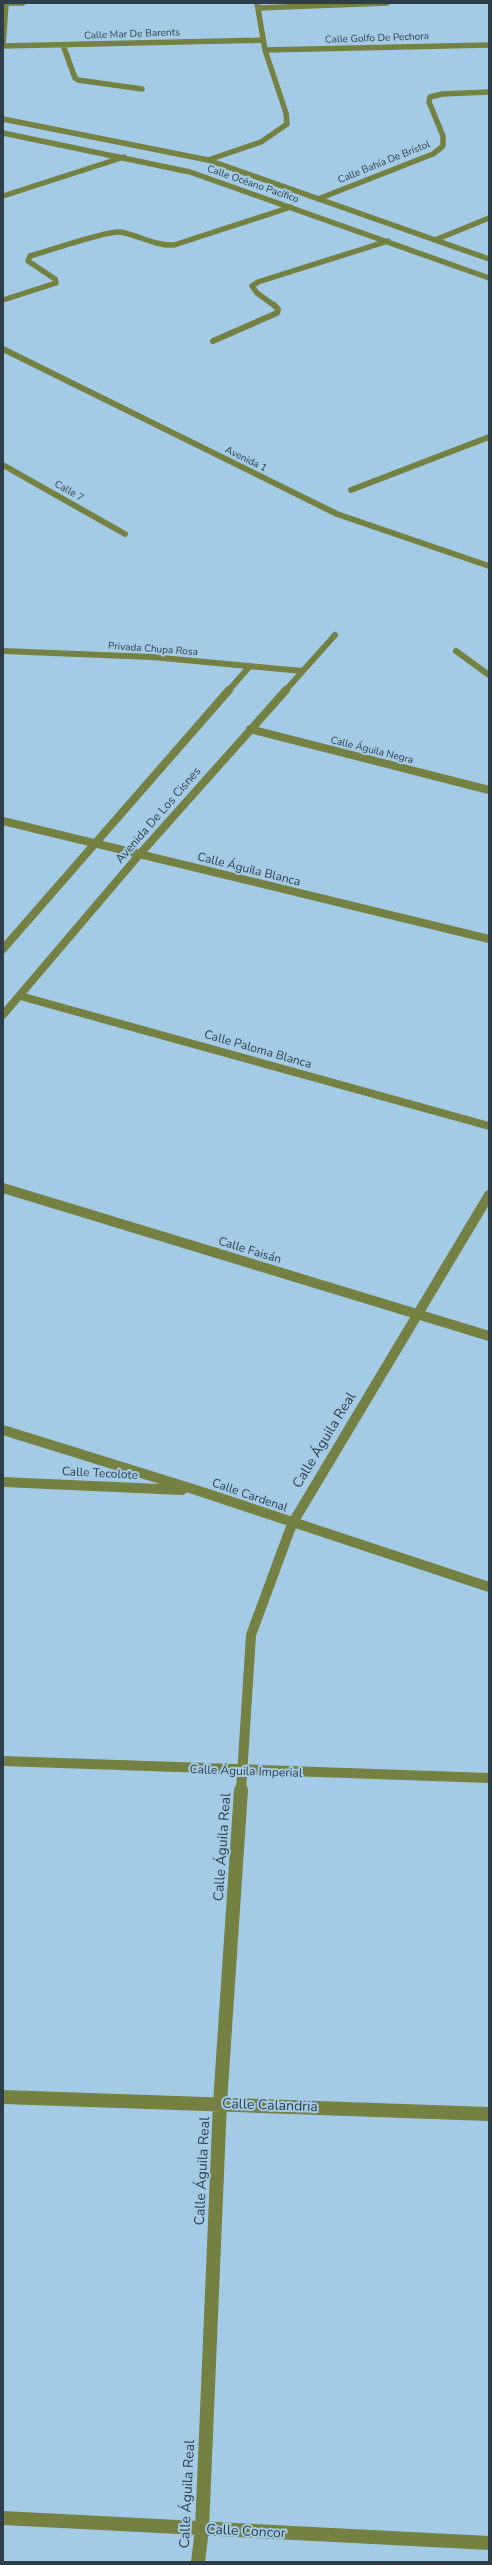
<svg xmlns="http://www.w3.org/2000/svg" width="492" height="2565" viewBox="0 0 492 2565" font-family="'Nunito Sans',sans-serif">
  <rect width="100%" height="100%" fill="#a4cbe6"/>
  <g fill="none" stroke-linecap="round" stroke-linejoin="round">
    <path stroke="#758143" stroke-width="5.5" d="M6 3H23
      M258 8 387 3
      M63 45 75 78 78 80 142 89
      M3 46 262 40
      M3 46 6 3
      M265 50 489 45
      M3 119 208 160 489 259
      M3 133 190 172 489 278
      M208 160 261 142 287 124 286 113 265 50 257 3
      M3 196 124 157
      M318 199 433 154 443 146V136L429 102 430 97 442 94 489 92
      M435 240 489 218
      M3 300 56 283 55 279 28 261 30 256C49 251 104 231 120 232 139 235 154 246 174 245L291 207
      M275 306 257 293 252 286 258 282 388 241"/>
    <path stroke="#758143" stroke-width="6" d="M213 341 277 313 278 309 274 305
      M3 349 337 514 489 566
      M3 465 125 534
      M351 490 489 437
      M3 651 152 657 302 671
      M456 651 489 675
      M228 691 250 666
      M285 691 335 635"/>
    <path stroke="#758143" stroke-width="8" d="M250 729 489 790
      M3 821 489 939
      M3 949 229 690
      M20 996 489 1126
      M3 1015 139 855 286 690"/>
    <path stroke="#758143" stroke-width="10" d="M3 1188 489 1336
      M3 1430 196 1490 489 1587
      M3 1482 182 1490
      M3 1761 489 1778
      M241 1791 251 1635 292 1524 489 1195"/>
    <path stroke="#758143" stroke-width="14" d="M3 2097 489 2114
      M3 2518 489 2543
      M198 2562 202 2529 220 2103 241 1790"/>
  </g>
  <g text-anchor="middle" dominant-baseline="central" stroke-width="4" stroke-linejoin="round" paint-order="stroke">
    <g font-size="10" fill="#2e3e48" stroke="#a4cbe6">
      <text transform="translate(132 34) rotate(-2)">Calle Mar De Barents</text>
      <text transform="translate(377 38) rotate(-2)">Calle Golfo De Pechora</text>
      <text transform="translate(384 162) rotate(-22)">Calle Bahía De Brístol</text>
      <text transform="translate(253 184) rotate(19)">Calle Océano Pacífico</text>
      <text transform="translate(246 459) rotate(26)">Avenida 1</text>
      <text transform="translate(69 491) rotate(30)">Calle 7</text>
      <text transform="translate(153 649) rotate(4)">Privada Chupa Rosa</text>
      <text transform="translate(372 750) rotate(14)">Calle Águila Negra</text>
    </g>
    <g font-size="12" fill="#2e3e48" stroke="#a4cbe6">
      <text transform="translate(158 815) rotate(-49)">Avenida De Los Cisnes</text>
      <text transform="translate(249 869) rotate(14)">Calle Águila Blanca</text>
      <text transform="translate(258 1049) rotate(16)">Calle Paloma Blanca</text>
      <text transform="translate(250 1250) rotate(17)">Calle Faisán</text>
      <text transform="translate(100 1473) rotate(3)">Calle Tecolote</text>
      <text transform="translate(250 1495) rotate(19)">Calle Cardenal</text>
      <text transform="translate(246 1771) rotate(2)">Calle Águila Imperial</text>
    </g>
    <g font-size="14" fill="#2e3e48" stroke="#a4cbe6">
      <text transform="translate(324 1440) rotate(-59)">Calle Águila Real</text>
      <text transform="translate(222 1847) rotate(-86)">Calle Águila Real</text>
      <text transform="translate(270 2105) rotate(2)">Calle Calandria</text>
      <text transform="translate(202 2171) rotate(-87)">Calle Águila Real</text>
      <text transform="translate(187 2494) rotate(-87)">Calle Águila Real</text>
      <text transform="translate(246 2531) rotate(3)">Calle Concor</text>
    </g>
  </g>
  <rect width="492" height="2565" fill="none" stroke="#2e3e48" stroke-width="8"/>
</svg>
